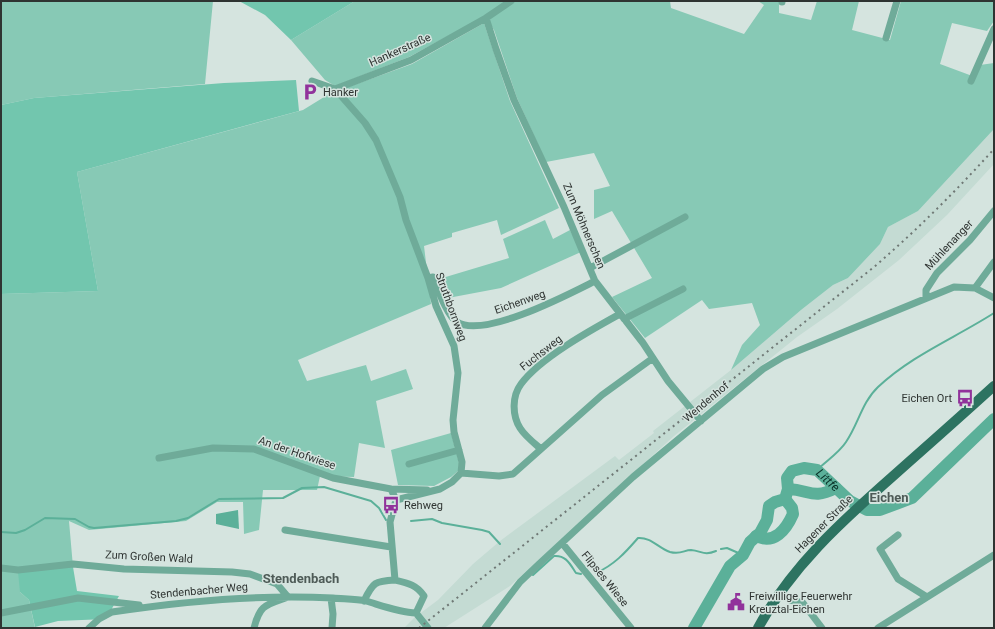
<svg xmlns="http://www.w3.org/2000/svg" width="995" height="629" viewBox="0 0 995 629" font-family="Roboto,sans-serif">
  <rect width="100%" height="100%" fill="#d5e4df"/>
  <path fill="#c4dbd3" d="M994 129V164L947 215 899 260 837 309 797 337 674 436 510 586 444 628H404L414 618 438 600 473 564 500 541 615 456 619 460 654 433 653 431 731 370 801 310 833 285 848 278 880 244 888 227 918 211Z"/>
  <path fill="#87c9b5" d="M1 1H213L205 84 34 98 1 105Z
    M355 1H670L671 8 744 34 764 5 758 1H779V13L811 20 817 1H859L852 30 890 40 901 1H994V21L987 31 952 23 940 64 975 77 980 65 994 63V129L918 211 888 227 880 244 848 278 833 285 801 310 731 370 742 345 760 325 752 303 709 309 702 300 645 338 612 297 652 278 612 211 594 219V190L610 186 594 153 546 162 517 98 494 30 485 16 409 57 335 86 325 80 291 40Z
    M484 23 510 101 559 208 501 235 497 220 452 233V237L424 246 431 304 298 360 307 381 366 365 371 381 406 369 413 389 376 401 385 448 359 443 354 477 320 476 317 490H263L259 530 244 534 243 502H217L186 521 89 530 69 521 73 567 20 592 29 600 35 628H1V294L98 291 77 172 303 110 329 94 412 64Z
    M545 220 553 239 570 230 581 252 501 288 448 298 439 279 509 258 503 239Z
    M451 433 459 463 458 471 451 477 434 486 398 485 391 450Z"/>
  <path fill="#72c6ae" d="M239 1H355L291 40 265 15Z
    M296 80 299 111 77 172 98 291 1 294V105L34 98 224 83Z
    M73 567 77 591 119 596 106 619 58 621 35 627 29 600 20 592 18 572Z"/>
  <path fill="#5bb099" d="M238 510 239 529 216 524V514Z"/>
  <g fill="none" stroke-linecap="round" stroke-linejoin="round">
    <path stroke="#5bb099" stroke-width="2" d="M817 470C826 461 839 453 846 442 858 425 862 402 878 387 912 355 955 338 994 313
      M411 521 432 519 442 523 482 530 489 532 500 544
      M1 532 16 533 25 530 45 518 75 519 89 527 94 528 176 521 188 518 219 499 283 498 302 488 324 487 371 501 379 508 386 520
      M721 549 727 548 743 555
      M596 573C614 565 625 553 638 538 651 537 658 548 670 552 681 555 684 550 691 550 702 551 704 556 716 551
      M533 575 554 556C566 555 570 564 576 573L581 574"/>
    <g stroke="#5bb099" stroke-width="12">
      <path d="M788 489C811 490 812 500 836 488"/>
      <path d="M756 536C774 545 786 530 793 514L792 508 785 499"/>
      <path id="s1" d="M694 628 730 566 743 555 750 542 760 533 767 520 769 506 775 502 785 499 788 489 787 478 792 471 804 468 817 470 850 501 867 510H880L912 498 994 419"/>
    </g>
    <path stroke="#6fab99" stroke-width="7" d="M782 1V2
      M486 18 496 49 514 100 564 207 595 281 643 343 668 381 701 421
      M886 38 897 1
      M312 81 335 89 411 60 486 18 511 1
      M971 81 994 29
      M335 89 365 123 376 140 400 197 406 220 428 278 436 306 454 346 458 373 453 420 454 432 462 462 461 473 452 482 440 489 396 500
      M590 268 685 217
      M428 278 433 277C438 289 447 316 457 322 484 339 569 294 595 281
      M975 288 994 262
      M926 298V290L937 273 970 240 994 211
      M624 319 683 289
      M541 449C534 443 525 436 520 428 512 415 512 396 521 384 540 358 591 330 620 314
      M159 458 213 448 254 449 333 478 391 489 396 500
      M409 464 459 450
      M461 473 499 476 513 474 602 395 653 358
      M391 489 427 490
      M396 500 390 522 395 580C408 583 417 585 424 596L416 613
      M285 530 391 547
      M898 535 880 549 898 579 927 597
      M562 543 631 628
      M1 568 18 570 73 564 124 569 232 572 250 574 277 584 288 597C266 605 260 604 254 628
      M331 598 333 614 332 628
      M790 600 803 603 822 628
      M364 601C373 582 375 581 395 580
      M1 613 78 598 139 605
      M89 628 99 619 112 612C185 601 259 594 333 598 343 599 356 599 366 601 383 606 399 612 416 613L428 628
      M485 628 520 582 539 564 633 477 763 369 783 357 954 287 975 288 994 298
      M878 628 994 555"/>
    <path stroke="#2d7361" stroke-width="10" d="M758 628C791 567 841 522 892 477 926 447 960 417 994 386"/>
    <path stroke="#6f7875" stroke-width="2" stroke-dasharray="2 4" stroke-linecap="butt" d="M419 628 874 267C917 230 956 191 994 149"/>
  </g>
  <defs>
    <g id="parking-bare" transform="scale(1.38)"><path d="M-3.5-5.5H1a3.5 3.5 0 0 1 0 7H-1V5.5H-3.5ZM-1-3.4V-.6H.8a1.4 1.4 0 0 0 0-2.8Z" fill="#91329b" stroke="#d5e4df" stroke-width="2.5" paint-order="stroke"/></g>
    <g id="bus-bare" transform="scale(1.38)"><path d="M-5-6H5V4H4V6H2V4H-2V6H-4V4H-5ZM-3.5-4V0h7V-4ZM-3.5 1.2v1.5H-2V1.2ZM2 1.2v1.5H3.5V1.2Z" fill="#91329b" stroke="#d5e4df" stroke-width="2.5" paint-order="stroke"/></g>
    <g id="civic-bare" transform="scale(1.38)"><path d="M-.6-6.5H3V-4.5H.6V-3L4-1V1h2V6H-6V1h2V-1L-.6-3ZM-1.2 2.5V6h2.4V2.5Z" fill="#91329b" stroke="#d5e4df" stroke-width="2.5" paint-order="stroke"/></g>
  </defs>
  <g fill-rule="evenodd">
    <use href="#parking-bare" x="310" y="92"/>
    <use href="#bus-bare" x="965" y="398"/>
    <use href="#bus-bare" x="391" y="505"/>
    <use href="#civic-bare" x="736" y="602"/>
  </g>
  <g text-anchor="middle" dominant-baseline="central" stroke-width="3" stroke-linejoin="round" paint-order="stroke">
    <g font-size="11" fill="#2f3432" stroke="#d5e4df">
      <text transform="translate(400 50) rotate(-24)">Hankerstraße</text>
      <text transform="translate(584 226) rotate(67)">Zum Möhnerschen</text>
      <text transform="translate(949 245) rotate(-47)">Mühlenanger</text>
      <text transform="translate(520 302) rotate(-19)">Eichenweg</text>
      <text transform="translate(451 307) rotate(70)">Struthbornweg</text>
      <text transform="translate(541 353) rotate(-38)">Fuchsweg</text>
      <text transform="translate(706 402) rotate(-40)">Wendenhof</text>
      <text transform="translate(297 453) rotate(19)">An der Hofwiese</text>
      <text transform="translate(824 524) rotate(-45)">Hagener Straße</text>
      <text transform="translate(149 557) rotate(3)">Zum Großen Wald</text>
      <text transform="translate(605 579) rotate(51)">Flipses Wiese</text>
      <text transform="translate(199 591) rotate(-5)">Stendenbacher Weg</text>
    </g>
    <g font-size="11" fill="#2f3432" stroke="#d5e4df" text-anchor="start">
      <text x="323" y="92">Hanker</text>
      <text x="952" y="398" text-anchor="end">Eichen Ort</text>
      <text x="404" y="505">Rehweg</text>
      <text x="749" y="596">Freiwillige Feuerwehr<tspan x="749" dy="13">Kreuztal-Eichen</tspan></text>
    </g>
    <g font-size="12" font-style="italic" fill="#093228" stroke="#d5e4df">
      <text stroke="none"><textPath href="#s1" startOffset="234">Littfe</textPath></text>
    </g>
    <g font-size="13" font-weight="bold" fill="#4e5b57" stroke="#d5e4df">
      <text x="889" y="497">Eichen</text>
      <text x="301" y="578">Stendenbach</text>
    </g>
  </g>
  <rect width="995" height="629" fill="none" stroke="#2f3432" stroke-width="4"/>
</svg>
